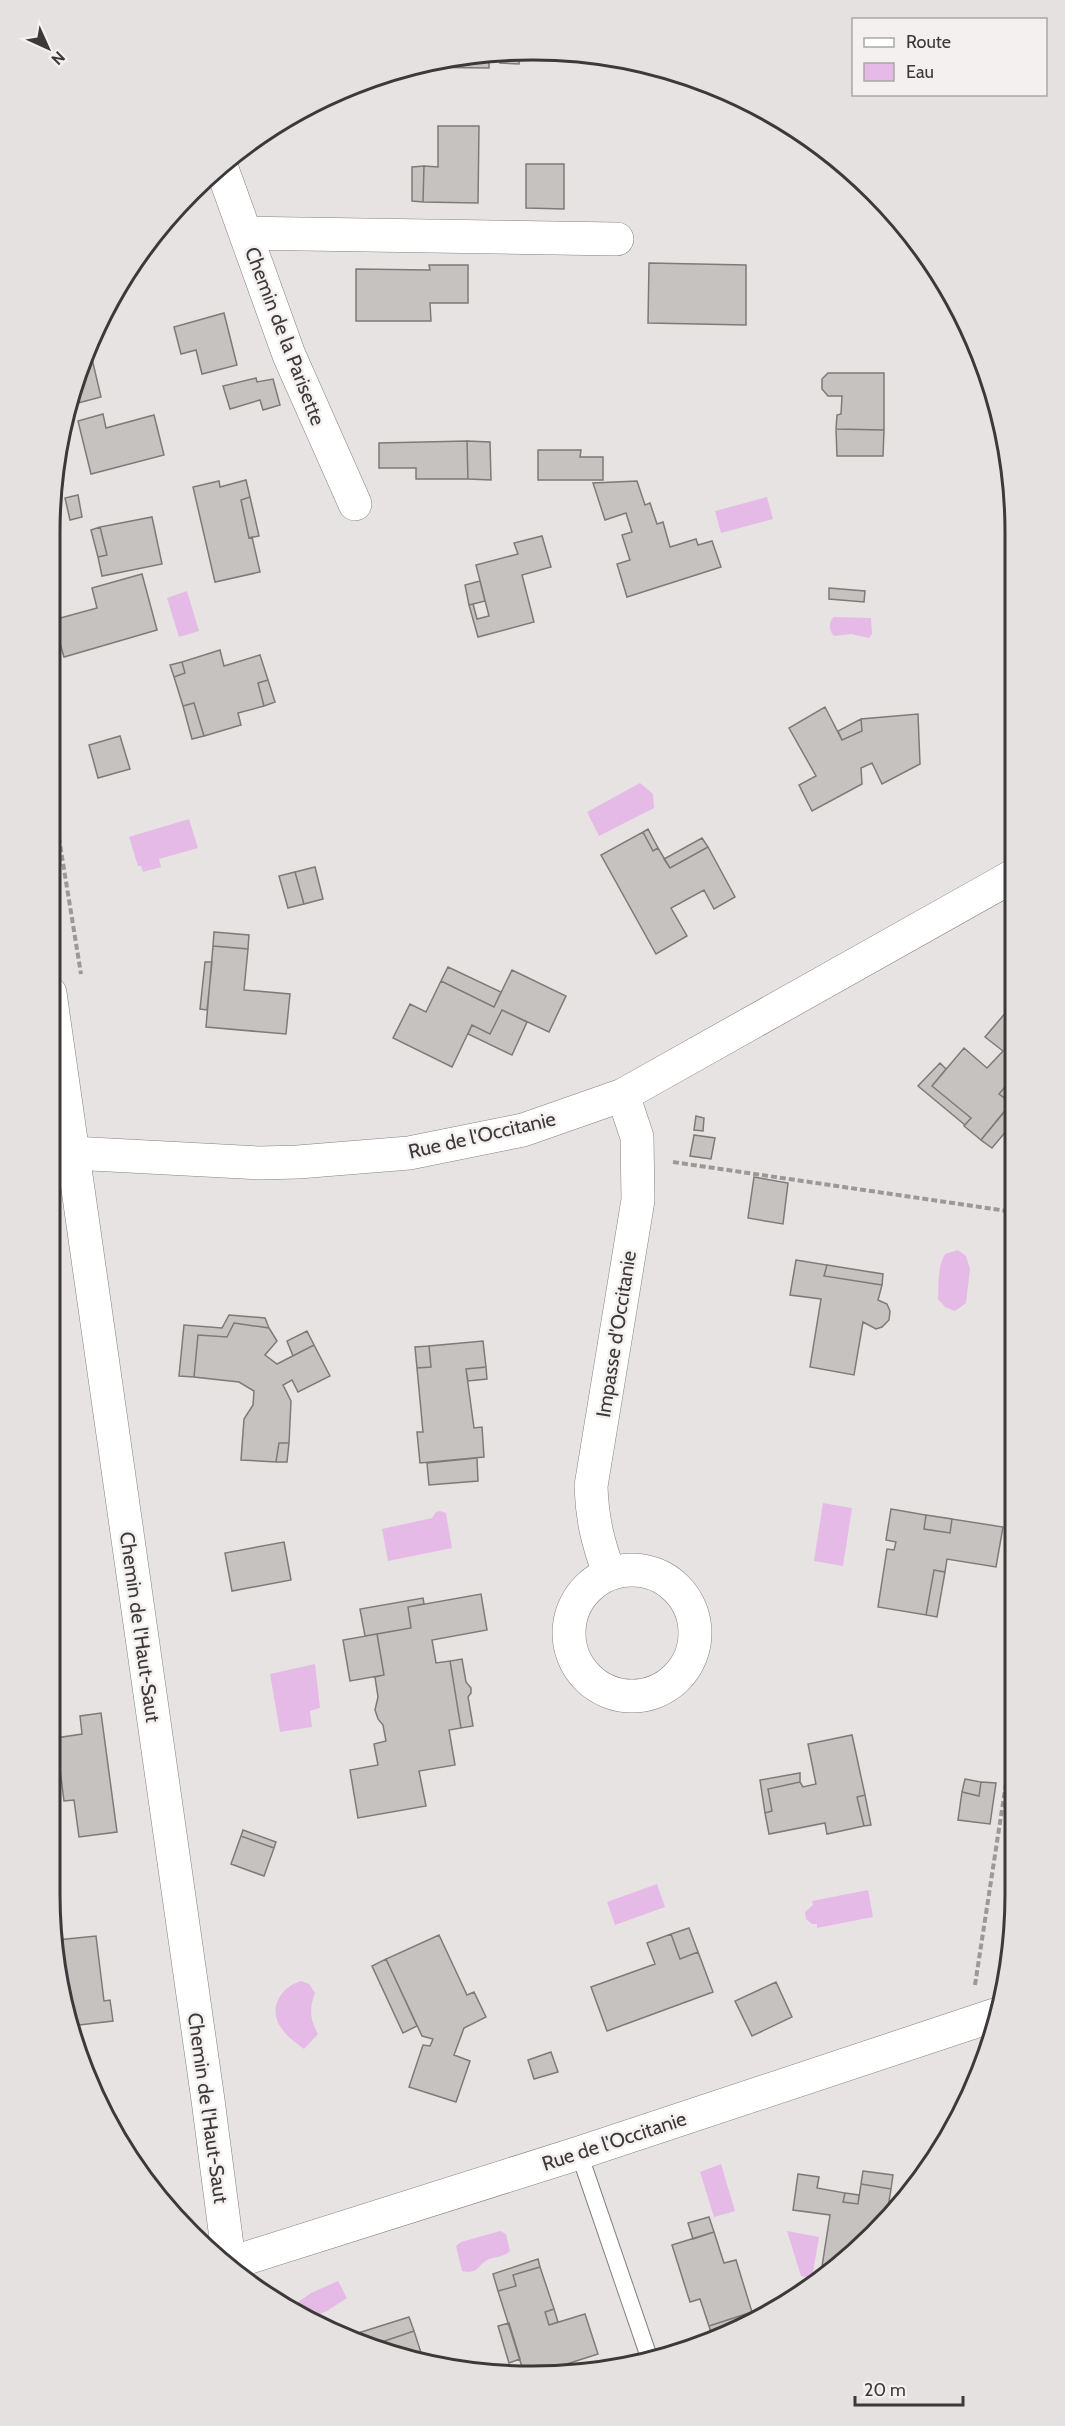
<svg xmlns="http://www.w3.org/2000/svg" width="1065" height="2426" viewBox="0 0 1065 2426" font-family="Cabin,sans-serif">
  <rect width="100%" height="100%" fill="#e8e3e3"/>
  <path fill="#e6bae7" d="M767 497 773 519 721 533 715 511Z
    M187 591 199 631 179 637 167 598Z
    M834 617 871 618 872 634 869 638 851 634 834 636C829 632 828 621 834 617Z
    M640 783 653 794 654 808 599 836 587 812Z
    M189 819 198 848 159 859 161 867 143 872 141 866H138L129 837Z
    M958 1250 966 1256 970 1269 966 1303 955 1311 945 1307 938 1299C939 1284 937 1267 945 1254Z
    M823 1503 852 1508 843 1566 814 1561Z
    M440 1511 446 1513 452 1548 388 1561 382 1529 432 1518 436 1512Z
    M315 1664 320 1708 310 1711 312 1727 280 1732 270 1674Z
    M657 1884 665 1907 615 1925 607 1902Z
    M868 1890 873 1917 817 1928V1924H812L806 1919 805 1912 813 1905 812 1901Z
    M301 1981 309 1984 315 1993C309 2009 310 2019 318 2034L304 2049C296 2043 287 2037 282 2029 267 2010 280 1987 301 1981Z
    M721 2164 735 2211 714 2217 700 2172Z
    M500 2231 506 2234 510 2251C503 2258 495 2256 487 2260 478 2265 478 2275 462 2271L456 2246 461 2242Z
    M787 2231 819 2237 812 2278 801 2276Z
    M338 2281 347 2298 327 2311 309 2319 293 2313 295 2304 311 2293Z"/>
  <path fill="#c6c2c0" stroke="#7d7a78" stroke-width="1.5" d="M501 51H520L519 64 500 63Z
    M489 53V68L404 67 408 66Z
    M438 126H479L478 203 423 202 424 166 438 167Z
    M526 164H564V209L526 208Z
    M424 166 423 202 412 201V167Z
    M649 263 746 265V325L648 323Z
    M429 265H468V303H430L431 321H356V269L430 270Z
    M224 313 237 365 202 374 196 350 181 354 174 327Z
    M89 346 101 397 74 404 72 397 75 377Z
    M828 373H884V430L836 429 837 415 841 414 842 396H828L822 389V379Z
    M256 378 257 382 273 379 280 405 263 410 260 400 230 409 223 386Z
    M103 414 106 428 154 415 164 455 91 474 78 421Z
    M836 429 884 430 883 456H837Z
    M467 441 490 442 491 480 468 479Z
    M467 441 468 479H416V468H379V443Z
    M538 450H581L580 457H603V480H538Z
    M246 480 250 497 241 500 249 538 252 537 260 572 215 582 193 487 219 481 220 487Z
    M637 481 645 505 650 503 657 524 663 522 670 547 696 539 698 545 712 541 721 567 627 597 617 564 630 560 622 535 632 532 626 513 605 520 593 483Z
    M78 495 82 517 70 520 65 498Z
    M250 497 259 536 249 538 241 500Z
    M152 517 162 564 102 576 98 557 107 555 100 527Z
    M100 527 107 555 98 557 91 530Z
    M542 536 551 567 522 575 534 622 478 637 469 605 473 604 477 619 489 616 476 565 518 554 514 543Z
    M142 574 157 630 64 657 53 620 97 608 92 588Z
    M480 581 485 601 469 605 465 585Z
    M829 588 865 591 864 602 829 599Z
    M220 650 224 666 260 655 268 680 258 683 264 706 238 713 241 725 204 736 194 703 183 706 174 677 185 673 182 662Z
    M182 662 185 673 174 677 170 665Z
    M268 680 275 702 264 706 258 683Z
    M194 703 204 736 192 739 183 706Z
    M825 707 842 740 862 731 861 719 918 714 920 764 882 784 872 763 861 768 862 784 812 811 799 785 816 776 789 728Z
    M861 719 862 731 842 740 838 731Z
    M120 736 130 769 98 778 89 745Z
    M648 829 658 848 653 851 643 832Z
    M643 832 653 851 658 848 670 868 708 847 735 897 714 909 704 890 671 908 687 936 656 954 601 855Z
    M702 838 708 847 670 868 664 859Z
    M315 867 323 899 304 904 295 872Z
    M295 872 304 904 288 908 279 876Z
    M214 932 249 935 248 949 213 946Z
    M213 946 248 949 244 990 290 994 286 1034 206 1027Z
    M205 962H212L207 1010 200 1009Z
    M448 967 501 992 494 1007 441 981Z
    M512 970 566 996 549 1032 502 1010 490 1034 472 1025 452 1067 393 1038 410 1004 426 1012 441 981 494 1007Z
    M1013 1004V1077L999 1094 1006 1099 1007 1108 981 1140 964 1126 971 1118 932 1086 964 1048 987 1068 1003 1051 985 1037Z
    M502 1010 527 1022 512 1055 468 1034 472 1025 490 1034Z
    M940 1063 946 1069 932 1086 971 1118 965 1125 918 1086Z
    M1013 1077V1123L992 1148 981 1140 1006 1110V1099L999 1094Z
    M696 1116 704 1118 703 1131 694 1130Z
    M694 1135 715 1138 711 1159 690 1156Z
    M754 1177 788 1183 783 1224 748 1218Z
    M796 1260 827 1265 824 1276 882 1285 878 1300 887 1304 890 1311 889 1320 882 1327 876 1329 863 1322 854 1375 810 1367 821 1299 790 1295Z
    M827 1265 883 1274 882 1285 824 1276Z
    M229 1315 265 1318 269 1328 234 1323 227 1337 198 1335 194 1377 179 1376 184 1325 222 1328Z
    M234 1323 269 1328 277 1341 265 1355 277 1364 314 1345 330 1376 298 1392 292 1380 283 1385 291 1401 289 1443H279L276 1462 241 1460 244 1419 253 1405 254 1391 239 1382 194 1377 198 1335 227 1337Z
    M307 1331 314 1345 293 1356 287 1341Z
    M483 1341 486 1367 466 1369 474 1428 482 1427 484 1457 420 1463 417 1432H423L417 1368 431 1367 429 1346Z
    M429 1346 431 1367 417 1368 415 1347Z
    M486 1367 487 1379 468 1381 466 1369Z
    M279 1443H289L287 1462H276Z
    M477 1458 478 1481 429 1485 427 1463Z
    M891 1509 926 1515 924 1529 950 1533 952 1519 1003 1527 996 1567 947 1559 945 1572 934 1570 926 1615 878 1607 887 1549 894 1550 896 1542 886 1540Z
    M926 1515 952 1519 950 1533 924 1529Z
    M284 1542 291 1580 232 1591 225 1553Z
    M934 1570 945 1572 937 1617 926 1615Z
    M481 1594 487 1630 432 1640 436 1663 450 1661 461 1728 449 1730 455 1765 419 1771 426 1806 358 1818 350 1770 378 1765 374 1744 386 1741 383 1725 378 1719 375 1710 378 1697 375 1677 384 1675 377 1634 411 1628 408 1607Z
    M423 1598 424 1604 408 1607 411 1628 365 1636 360 1609Z
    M377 1634 384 1675 350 1681 343 1640Z
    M462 1659 466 1682 471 1688V1693L468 1697 473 1726 461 1728 450 1661Z
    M101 1713 117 1832 79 1837 74 1800 64 1801 56 1738 82 1734 80 1716Z
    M852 1735 865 1795 857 1797 864 1826 827 1834 825 1823 769 1834 765 1813 772 1811 768 1789 800 1782 803 1787 816 1784 808 1744Z
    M800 1773V1782L768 1789 772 1811 765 1813 760 1780Z
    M965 1779 981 1782 979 1796 962 1792Z
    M981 1782 996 1783 990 1824 958 1820 962 1792 979 1796Z
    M865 1795 871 1825 864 1826 857 1797Z
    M243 1830 276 1842 274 1848 241 1836Z
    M241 1836 274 1848 264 1876 231 1864Z
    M1013 1851H1015V1898L1006 1897Z
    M689 1928 698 1952 680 1959 671 1934Z
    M671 1934 680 1959 698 1952 713 1992 607 2031 591 1987 655 1964 647 1943Z
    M439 1935 467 1995 474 1992 486 2017 464 2028 454 2055 470 2061 456 2102 409 2087 423 2045 430 2046 433 2039 422 2036 386 1959Z
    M96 1936 104 2001 110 2000 113 2021 71 2026 57 1940Z
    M386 1959 417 2026 403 2033 372 1966Z
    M776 1982 792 2017 752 2036 735 2001Z
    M551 2052 558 2072 534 2079 528 2060Z
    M122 2127 125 2149 111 2128Z
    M863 2171 893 2175 891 2189 861 2184Z
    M798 2174 819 2177 817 2188 845 2193 843 2202 858 2204 861 2184 891 2189 886 2220 821 2273 830 2215 793 2210Z
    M845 2193 859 2195 858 2204 843 2202Z
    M709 2217 714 2232 693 2239 688 2223Z
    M714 2232 724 2263 736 2260 752 2312 709 2326 700 2299 690 2302 672 2245Z
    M538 2259 540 2267 513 2275 516 2286 498 2291 493 2274Z
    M540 2267 554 2309 545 2312 549 2325 585 2314 598 2354 545 2371 523 2370 498 2291 516 2286 513 2275Z
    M554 2309 558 2322 549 2325 545 2312Z
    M752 2312 754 2321 713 2339 709 2326Z
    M409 2317 414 2331 376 2344 356 2336 355 2334Z
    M509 2323 520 2359 509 2363 498 2326Z
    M414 2331 424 2362 376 2344Z"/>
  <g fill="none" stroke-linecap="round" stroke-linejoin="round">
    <g stroke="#84807f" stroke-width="18">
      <path id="lane" d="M579 2153 650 2360"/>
    </g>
    <g stroke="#84807f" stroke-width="34">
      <path id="street" d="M221 166 289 355 355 504
        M245 233 617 239
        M72 1153 259 1163 298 1162 409 1153 523 1130 623 1095 1013 876
        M569 1633a63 63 0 1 1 126 0a63 63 0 1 1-126 0Z
        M609 1573C598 1543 592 1519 591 1486L638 1200 637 1137 623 1095
        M231 2263 579 2153 995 2015"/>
    </g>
    <g stroke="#84807f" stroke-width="34">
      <path id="secondary" d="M50 993 208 2100 229 2261"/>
    </g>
    <path stroke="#9c9898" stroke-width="4" stroke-dasharray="6 3" stroke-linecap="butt" d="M50 812 57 826 81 974
      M673 1162 1014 1212
      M975 1985 1015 1725"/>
    <use href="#lane" stroke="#fff" stroke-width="16"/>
    <use href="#street" stroke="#fff" stroke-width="33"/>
    <use href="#secondary" stroke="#fff" stroke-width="33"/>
  </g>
  <g text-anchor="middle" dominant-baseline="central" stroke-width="5" stroke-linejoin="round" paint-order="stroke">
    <g font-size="20" fill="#3b3939" stroke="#f5f0f0">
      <text transform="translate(285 336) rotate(69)">Chemin de la Parisette</text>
      <text transform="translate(482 1135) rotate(-13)">Rue de l'Occitanie</text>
      <text transform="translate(616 1334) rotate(-81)">Impasse d'Occitanie</text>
      <text transform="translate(140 1627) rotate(82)">Chemin de l'Haut-Saut</text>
      <text transform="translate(208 2108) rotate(82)">Chemin de l'Haut-Saut</text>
      <text transform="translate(614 2141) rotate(-18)">Rue de l'Occitanie</text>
    </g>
  </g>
  <path d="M0 0H1065V2426H0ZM532 60H533A472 472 0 0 1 1005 532V1894A472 472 0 0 1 533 2366H532A472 472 0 0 1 60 1894V532A472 472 0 0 1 532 60Z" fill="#e6e1e1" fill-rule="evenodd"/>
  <path fill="none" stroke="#3b3939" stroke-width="3" d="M532 60H533A472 472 0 0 1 1005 532V1894A472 472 0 0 1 533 2366H532A472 472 0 0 1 60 1894V532A472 472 0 0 1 532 60Z"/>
  <rect x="852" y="18" width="195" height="78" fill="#f5f0f0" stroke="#aba7a7" stroke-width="1.5"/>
  <rect x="864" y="38" width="30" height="9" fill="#ffffff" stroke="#aba7a7" stroke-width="1.5"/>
  <text x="906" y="48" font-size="18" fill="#3b3939">Route</text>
  <rect x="864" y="63" width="30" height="18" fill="#e6bae7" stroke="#aba7a7" stroke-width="1.5"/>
  <text x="906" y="78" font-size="18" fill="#3b3939">Eau</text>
  <g transform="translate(48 48) rotate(135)" stroke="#f5f0f0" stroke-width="4.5" paint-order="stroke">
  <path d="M0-4.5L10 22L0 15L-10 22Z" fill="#3b3939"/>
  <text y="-9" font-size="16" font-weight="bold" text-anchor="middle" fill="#3b3939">N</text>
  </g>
  <path d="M855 2396v9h108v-9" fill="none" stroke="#3b3939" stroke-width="3"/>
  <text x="864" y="2396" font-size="18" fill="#3b3939" stroke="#f5f0f0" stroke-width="4.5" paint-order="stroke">20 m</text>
</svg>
